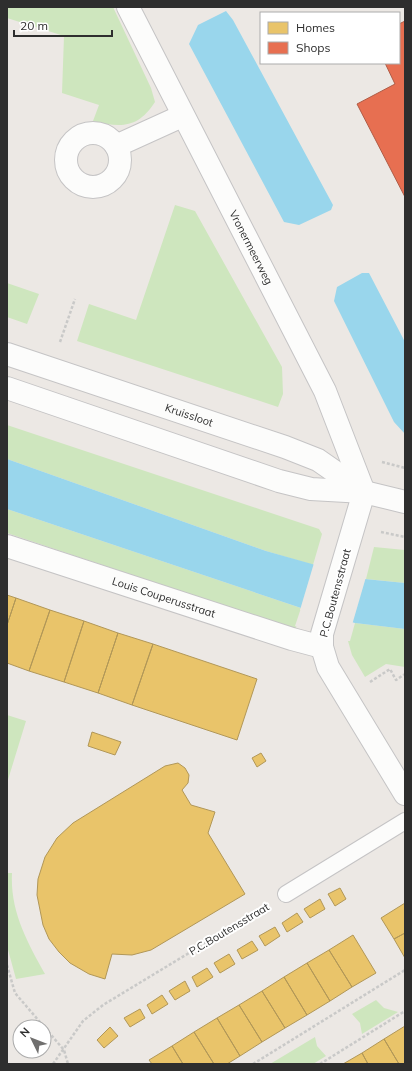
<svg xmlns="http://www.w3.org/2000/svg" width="412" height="1071" viewBox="0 0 412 1071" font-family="Mulish,sans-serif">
  <rect width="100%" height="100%" fill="#ece8e4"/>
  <path fill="#cee6be" d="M7 7H113L151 88 155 102C138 128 122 128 93 121L99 105 62 93 64 36 7 18Z
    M175 205 195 211 282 367 283 394 278 407 77 341 89 304 136 320Z
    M7 283 39 294 27 324 7 317Z
    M7 425 319 529 322 534 313 565 266 551 7 459Z
    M7 509 301 608 295 626 297 627 293 629 7 533Z
    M374 547 405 550V583L366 579Z
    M355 623 405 629V667L386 664 365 677 352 655 348 641H350Z
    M7 715 26 721 7 783Z
    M7 873H12C10 911 27 942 45 974L16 979 7 946Z
    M376 1000 384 1008 398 1012 362 1034 360 1023 352 1014Z
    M315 1037 317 1046 326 1056 313 1064H270Z"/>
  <path fill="#99d6ec" d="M226 11 233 20 333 205 331 210 299 225 284 222 189 44 198 25Z
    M362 273H369L405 342V434L394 422 334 301 337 287Z
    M7 459 266 551 365 579 405 583V629L355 623 301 608 7 509Z"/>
  <path fill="#ece8e4" d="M314 563 366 577 352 625 300 610Z"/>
  <path fill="#e9c46a" stroke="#b19758" d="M7 595 16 598 7 625Z
    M16 598 50 610 29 671 7 663V625Z
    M50 610 84 621 64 682 29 671Z
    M84 621 118 633 98 693 64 682Z
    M118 633 153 644 132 705 98 693Z
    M153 644 257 679 237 740 132 705Z
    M92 732 121 742 115 755 88 746Z
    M261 753 266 761 257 767 252 758Z
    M178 763 185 768 189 775 188 783 182 790 191 805 215 812 208 833 245 894 151 950 132 955 112 954 105 979 89 974 70 963 59 952 49 939 43 925 37 895 38 879 45 857 57 838 73 823 165 766Z
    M340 888 346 899 335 906 328 894Z
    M320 899 325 909 310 918 304 909Z
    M405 903V933L394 939 381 918Z
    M297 913 303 922 287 932 282 923Z
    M275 927 280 936 265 946 259 936Z
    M405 933V958L394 939Z
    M353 935 376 973 352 987 329 950Z
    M252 941 258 950 242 959 237 950Z
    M329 950 352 987 330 1001 307 963Z
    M229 954 235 964 220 973 214 963Z
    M307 963 330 1001 307 1015 284 977Z
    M207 968 213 977 197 987 192 977Z
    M284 977 307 1015 285 1028 262 991Z
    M185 981 190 991 175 1000 169 991Z
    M262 991 285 1028 262 1042 239 1005Z
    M162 995 168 1004 152 1014 147 1005Z
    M239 1005 262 1042 240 1056 217 1018Z
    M140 1009 145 1018 130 1027 124 1018Z
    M217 1018 240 1056 227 1064H214L194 1032Z
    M405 1026V1064H399L384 1039Z
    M110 1027 118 1036 104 1048 97 1040Z
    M194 1032 214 1064H183L172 1046Z
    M384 1039 399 1064H368L362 1053Z
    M172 1046 183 1064H152L149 1060Z
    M362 1053 368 1064H343Z"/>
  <path fill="#e76f51" stroke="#b05c46" d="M405 21V197L357 104 395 84 385 63H399V24Z"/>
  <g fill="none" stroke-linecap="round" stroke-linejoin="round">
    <g stroke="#c5c4c5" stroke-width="18">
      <path id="service" d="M286 894 405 821"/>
    </g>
    <g stroke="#c5c4c5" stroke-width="24">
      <g id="minor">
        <path id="s1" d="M128 7 325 391 364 492 322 634V647L328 667 405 794"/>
        <circle cx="93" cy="160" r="27"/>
        <path d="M116 146 182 116"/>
        <path id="s2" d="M7 546 292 639 322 647"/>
      </g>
    </g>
    <g stroke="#c5c4c5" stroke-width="24">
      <g id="tertiary">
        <path id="s3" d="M7 354 285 447 318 460 364 492"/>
        <path d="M7 388 279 481 311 489 364 492 405 502"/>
      </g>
    </g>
    <path stroke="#c9c9c8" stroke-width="2.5" stroke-dasharray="3 2" stroke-linecap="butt" d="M60 342 75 299
      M382 462 405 468
      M381 532 405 537
      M370 682 390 669 396 680 405 674
      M7 965 15 993 64 1050 68 1064
      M53 1064 83 1021 103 1005 265 907
      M253 1064 405 970
      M320 1064 405 1011"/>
    <use href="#service" stroke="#fcfcfb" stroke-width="16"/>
    <use href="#minor" stroke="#fcfcfb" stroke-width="22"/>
    <use href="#tertiary" stroke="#fcfcfb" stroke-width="22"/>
  </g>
  <g text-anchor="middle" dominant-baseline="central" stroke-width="4" stroke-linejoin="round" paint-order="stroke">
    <g font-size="11" fill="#2e2e2e" stroke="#fff">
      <text stroke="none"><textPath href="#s1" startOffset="270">Vronermeerweg</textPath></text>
      <text stroke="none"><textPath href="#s3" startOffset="192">Kruissloot</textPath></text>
      <text transform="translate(335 593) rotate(-75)">P.C.Boutensstraat</text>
      <text stroke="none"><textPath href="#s2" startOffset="165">Louis Couperusstraat</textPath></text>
      <text transform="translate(229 929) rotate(-31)">P.C.Boutensstraat</text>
    </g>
  </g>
  <rect width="412" height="1071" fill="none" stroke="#2e2e2e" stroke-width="16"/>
  <rect x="260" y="12" width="140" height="52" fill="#ffffff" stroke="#ababab"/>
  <rect x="268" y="22" width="20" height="12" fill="#e9c46a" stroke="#ababab"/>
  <text x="296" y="32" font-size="12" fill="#2e2e2e">Homes</text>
  <rect x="268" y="42" width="20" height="12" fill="#e76f51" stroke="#ababab"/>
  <text x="296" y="52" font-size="12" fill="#2e2e2e">Shops</text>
  <g transform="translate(32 1039) rotate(313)"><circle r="19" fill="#ffffff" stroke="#ababab"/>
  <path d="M0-3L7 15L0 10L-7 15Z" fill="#706f6e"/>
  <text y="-6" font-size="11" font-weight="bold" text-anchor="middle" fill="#2e2e2e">N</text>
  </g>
  <path d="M14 30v6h98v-6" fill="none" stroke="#2e2e2e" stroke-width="2"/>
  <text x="20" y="30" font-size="12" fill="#2e2e2e" stroke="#ffffff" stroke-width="3" paint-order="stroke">20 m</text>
</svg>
